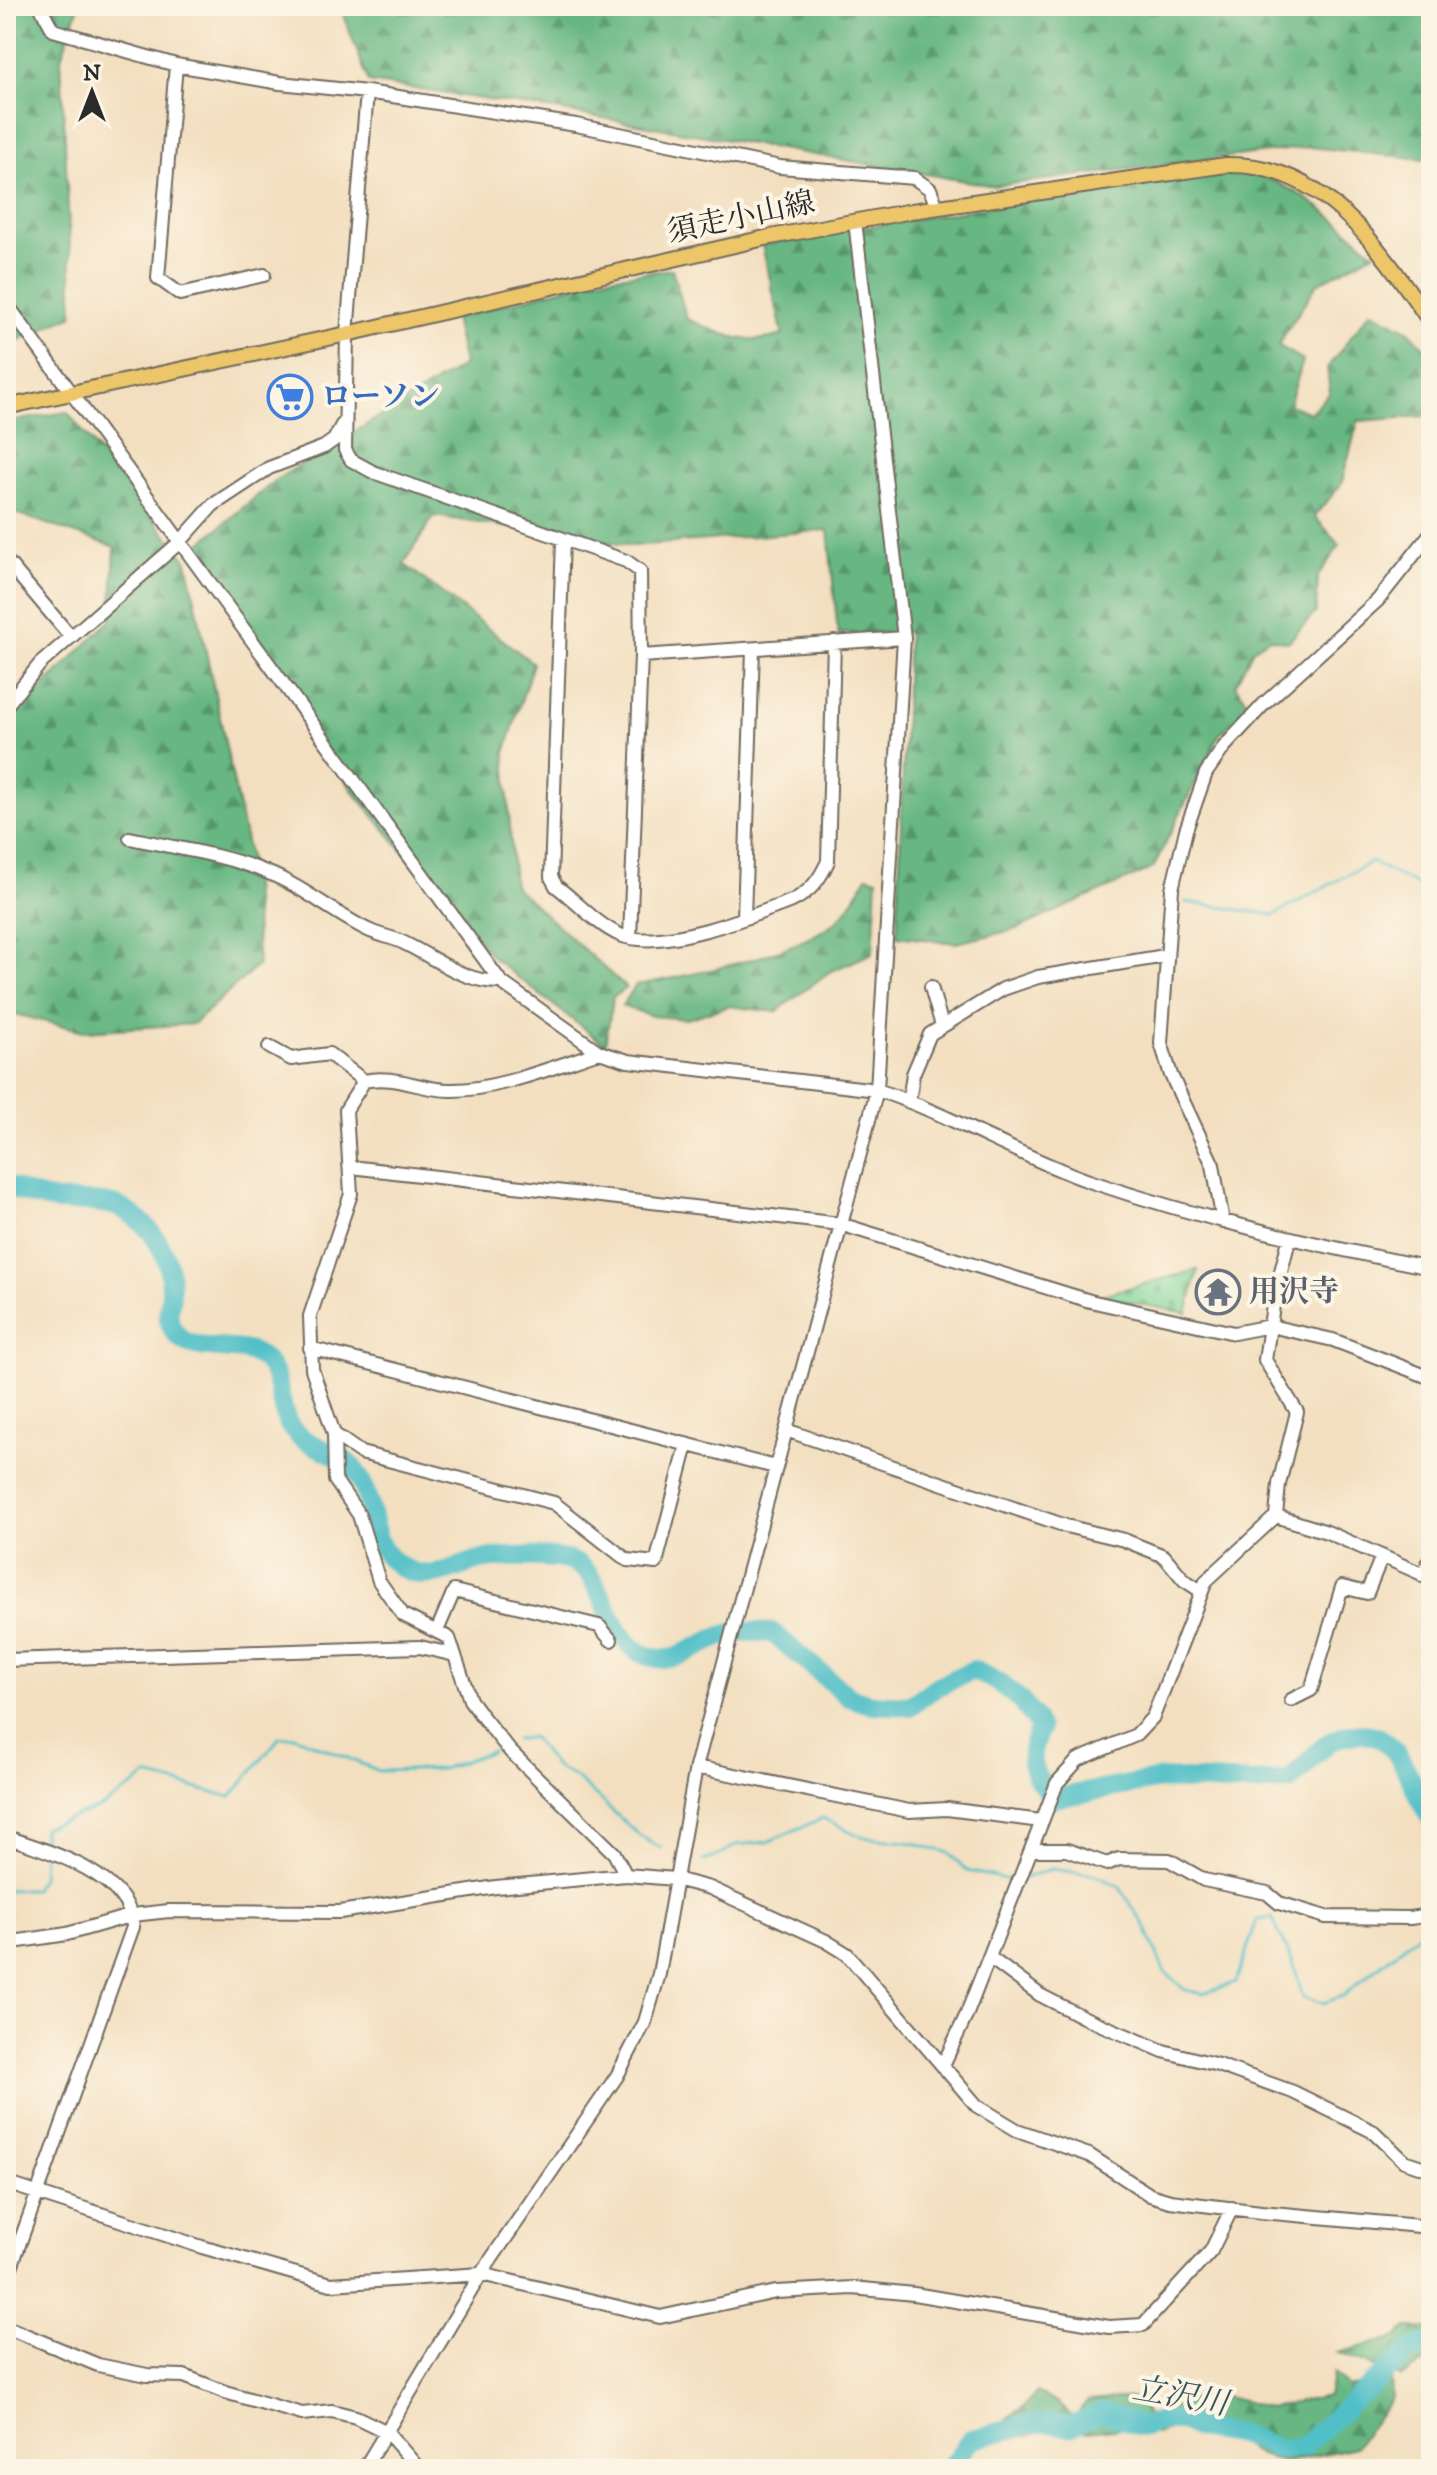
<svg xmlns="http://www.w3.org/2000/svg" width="1437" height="2475" viewBox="0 0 1437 2475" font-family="'IM FELL DW Pica','Noto Serif JP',serif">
  <defs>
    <pattern id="forest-firs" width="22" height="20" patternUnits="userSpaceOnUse" patternTransform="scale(2)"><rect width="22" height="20" fill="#67b783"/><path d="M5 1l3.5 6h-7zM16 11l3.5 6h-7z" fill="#55956b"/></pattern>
    <pattern id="cemetery-stones" width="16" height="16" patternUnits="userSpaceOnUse" patternTransform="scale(2)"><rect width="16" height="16" fill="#7fd69b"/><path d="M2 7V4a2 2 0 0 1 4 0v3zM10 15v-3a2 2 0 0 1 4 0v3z" fill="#6eb886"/></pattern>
  </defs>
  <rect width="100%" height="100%" fill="#fcf5e5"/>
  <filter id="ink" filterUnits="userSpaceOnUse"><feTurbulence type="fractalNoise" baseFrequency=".0125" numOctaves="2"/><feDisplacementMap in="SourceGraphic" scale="16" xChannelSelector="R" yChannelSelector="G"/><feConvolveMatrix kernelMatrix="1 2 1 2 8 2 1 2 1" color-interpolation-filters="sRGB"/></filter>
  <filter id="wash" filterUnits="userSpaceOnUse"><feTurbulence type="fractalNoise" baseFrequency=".006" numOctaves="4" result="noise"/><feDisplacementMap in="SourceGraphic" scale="32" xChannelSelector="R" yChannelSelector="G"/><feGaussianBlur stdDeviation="1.8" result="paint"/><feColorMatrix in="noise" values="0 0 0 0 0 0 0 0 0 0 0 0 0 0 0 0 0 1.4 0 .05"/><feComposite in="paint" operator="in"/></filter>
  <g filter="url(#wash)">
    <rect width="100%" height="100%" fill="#f3dfc0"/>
    <path fill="url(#forest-firs)" stroke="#497157" stroke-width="2" d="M6 6H79L61 58 73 315 6 346Z
      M340 6H1431V160L1309 147 994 186 562 111 369 82Z
      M1242 171C1295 182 1334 218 1374 253L1317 284 1278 345 1303 361 1289 405 1310 413 1330 393 1327 368 1371 311 1408 330 1431 354V390L1426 416 1358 421 1341 485 1314 516 1340 545 1318 576 1316 612 1288 642 1269 638 1253 649 1235 685 1250 705 1219 735 1153 868 1017 929 956 943 897 936 908 632 838 634 828 530 633 546 434 516 404 564 533 663 505 753 514 886 626 988 613 997 605 1045 493 958 351 789 286 683 195 548 277 479 464 365 454 318 601 278 672 269 687 319C723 334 744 347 783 335L762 245 1038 198Z
      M67 412 187 561 252 870 258 965 193 1024 84 1031 6 1012V723L111 620 115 547 6 510V422Z
      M867 876 877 879 873 953 829 972 776 1012 729 1006 686 1019 652 1016 622 1006 636 985C689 976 794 955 835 922 849 910 858 891 867 876Z
      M1407 2328H1431V2359L1401 2377 1338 2353 1397 2337Z
      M1333 2373 1348 2387 1391 2377 1392 2398 1355 2447 1286 2462 1256 2454 1234 2437 1175 2427 1156 2434 1128 2427 1089 2432 1055 2429 970 2447C992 2426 1019 2416 1037 2392L1057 2402 1074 2418 1088 2401 1136 2397 1147 2415 1168 2413 1182 2400 1227 2397 1270 2408 1328 2396Z"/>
    <path fill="url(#cemetery-stones)" stroke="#558063" stroke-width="2" d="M1198 1270 1187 1313 1098 1296Z"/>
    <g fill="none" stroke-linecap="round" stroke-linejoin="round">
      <path stroke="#51bfc7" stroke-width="3" d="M1186 902 1274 915 1371 862 1431 892
        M516 1740 532 1737 555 1767 575 1777 640 1836 661 1848
        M43 1843V1828L102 1807 147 1776 231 1797 279 1738 294 1736 379 1771 442 1769 492 1751
        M703 1861 716 1857 736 1845 767 1842 823 1818 862 1837 914 1843 949 1853 967 1871 1014 1881
        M1025 1878 1052 1869 1095 1875 1119 1886 1145 1926 1164 1971 1185 1990 1203 1994 1236 1982 1257 1920 1272 1918 1293 1962 1303 1997 1323 2003 1343 1996 1421 1932 1431 1934
        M6 1890 34 1889 42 1876 43 1855"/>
      <path stroke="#51bfc7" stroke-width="20" d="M6 1185C23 1193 39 1199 58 1201 78 1203 105 1199 123 1209 155 1227 172 1258 171 1293 171 1304 166 1313 170 1323 183 1361 235 1339 261 1357 281 1371 278 1403 288 1423 300 1445 329 1448 348 1463 376 1487 366 1538 392 1560 431 1593 456 1560 494 1558 512 1556 550 1556 567 1560 609 1570 603 1644 651 1657 678 1665 700 1642 725 1635 741 1630 756 1632 773 1633L849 1697 870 1704 910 1706 936 1687 973 1670C1003 1682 1026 1701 1040 1729 1024 1759 1032 1777 1055 1798L1161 1779 1251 1783 1289 1781C1303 1769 1315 1752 1330 1742 1340 1736 1348 1735 1359 1734 1403 1731 1410 1791 1431 1818
        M949 2469 971 2439C1007 2433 1033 2415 1069 2427L1103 2412 1144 2427 1163 2420 1181 2421 1196 2428 1243 2435 1278 2449 1302 2447 1410 2350 1431 2342"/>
    </g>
  </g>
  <g filter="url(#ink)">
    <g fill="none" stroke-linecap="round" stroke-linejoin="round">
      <g stroke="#716a5f" stroke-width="16">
        <path id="minor" d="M40 6 53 30 176 65 280 83 367 92 576 125 780 167 914 178 930 189 937 207
          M176 65 158 278 180 294 264 275
          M367 92 347 334 345 450 351 460 373 472 626 561 640 571 641 656 630 938
          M6 303 501 982 599 1052 628 1061 877 1090C950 1114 1016 1155 1089 1181 1201 1219 1315 1245 1431 1268
          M563 539 551 877 556 886C576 901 597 925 620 935 661 952 753 916 794 900 811 891 820 879 828 861L834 642
          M6 560 71 637
          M641 656 904 638
          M6 706 40 664 180 542 213 505 269 468 324 447 334 440 342 425
          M130 838C175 848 223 854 266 872 302 886 332 912 366 929 379 936 394 937 406 944 437 959 465 983 501 982
          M744 917 753 649
          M931 987 942 1026
          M269 1047 291 1059 329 1054 364 1081
          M599 1052C556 1066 495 1091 450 1090 420 1090 395 1074 364 1081L346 1110 351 1194 310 1316 312 1369 334 1434 335 1480 359 1515 379 1581 403 1615 449 1638 470 1700 481 1715 510 1751 614 1853 626 1875
          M909 1101 913 1074 930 1034 1003 989 1038 977 1165 956
          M351 1167 840 1224 1090 1301 1234 1333 1270 1326 1333 1340 1431 1378
          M1223 1222 1213 1165 1171 1075 1161 1043 1172 889 1186 830 1206 773 1224 747 1264 704 1378 600 1431 533
          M310 1348 775 1467
          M786 1430 1066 1526 1124 1540 1164 1556 1184 1580 1201 1591
          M334 1434 361 1453 554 1503 627 1560 656 1563 687 1445
          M1276 1516 1327 1532 1431 1578
          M1423 1576 1431 1556
          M437 1631 454 1591 599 1626 611 1640
          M6 1660 420 1647 455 1655
          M1291 1700 1311 1690 1342 1587 1367 1593 1382 1556
          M696 1767 909 1811 947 1809 1041 1821
          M6 1837C47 1850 131 1875 133 1927L6 2281
          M1031 1850H1067L1107 1864 1119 1859 1169 1860 1204 1880 1267 1893 1279 1903 1326 1917 1410 1918 1424 1916 1431 1910
          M6 1943 67 1934 133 1915 169 1911 340 1912 496 1887 626 1875 675 1879 710 1888 826 1941 847 1954 977 2106 1017 2130 1089 2155 1150 2195 1170 2201 1261 2212 1431 2227
          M989 1957 1040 1995 1085 2018 1163 2051 1218 2065 1293 2092 1374 2132 1404 2161 1431 2170
          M944 2063 966 2016 1057 1783 1078 1760 1136 1735 1153 1717 1206 1581 1276 1516 1279 1484 1297 1412 1265 1360 1274 1299 1289 1240
          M6 2183 202 2247 331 2284 481 2274 660 2317 776 2292 853 2288 914 2294 1109 2327 1143 2325 1211 2251 1232 2208
          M6 2327 98 2365 147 2375 184 2376 225 2392 302 2414 332 2411 356 2417 387 2432 419 2469
          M364 2469 481 2274 617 2076 645 2022 659 1974 696 1767 877 1090 904 638 855 221"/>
      </g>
      <g stroke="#716a5f" stroke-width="18">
        <path id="major" d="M6 407 347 334 765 238 912 211 1226 165C1324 162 1381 250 1431 323"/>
      </g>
      <use href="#minor" stroke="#fff" stroke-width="12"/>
      <use href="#major" stroke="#ecc669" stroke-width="14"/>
    </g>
  </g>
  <defs>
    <g id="supermarket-ring" transform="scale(2.3)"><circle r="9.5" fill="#fcf5e5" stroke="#3f7fe0" stroke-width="1.5"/><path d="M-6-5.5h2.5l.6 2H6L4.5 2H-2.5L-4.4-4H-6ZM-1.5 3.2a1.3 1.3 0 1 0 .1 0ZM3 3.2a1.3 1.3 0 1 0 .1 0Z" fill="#3f7fe0"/></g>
    <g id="temple-ring" transform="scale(2.3)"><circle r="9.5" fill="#fcf5e5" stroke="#6b7280" stroke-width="1.5"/><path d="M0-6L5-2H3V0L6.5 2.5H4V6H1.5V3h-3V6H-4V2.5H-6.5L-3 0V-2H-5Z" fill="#6b7280"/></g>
  </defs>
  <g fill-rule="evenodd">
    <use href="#supermarket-ring" x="290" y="397"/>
    <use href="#temple-ring" x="1218" y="1292"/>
  </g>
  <g text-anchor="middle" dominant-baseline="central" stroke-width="8" stroke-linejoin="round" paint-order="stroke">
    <g font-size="30" fill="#2b2b2b" stroke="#fcf5e5">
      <text transform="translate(741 218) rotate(-12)">須走小山線</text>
    </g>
    <g font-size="30" font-weight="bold" fill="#366cbe" stroke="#fcf5e5" text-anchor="start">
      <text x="321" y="397">ローソン</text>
    </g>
    <g font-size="30" font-weight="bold" fill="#5b616d" stroke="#fcf5e5" text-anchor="start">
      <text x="1249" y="1292">用沢寺</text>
    </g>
    <g font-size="32" font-style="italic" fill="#36575a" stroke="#fcf5e5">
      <text transform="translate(1180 2397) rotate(10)">立沢川</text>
    </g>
  </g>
  <rect width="1437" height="2475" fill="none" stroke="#fcf5e5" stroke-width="32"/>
  <g transform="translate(92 92)" stroke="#fcf5e5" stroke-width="6" paint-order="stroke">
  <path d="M0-6L14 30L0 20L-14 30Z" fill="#2b2b2b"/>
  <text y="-12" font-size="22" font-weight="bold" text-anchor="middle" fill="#2b2b2b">N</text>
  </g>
</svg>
